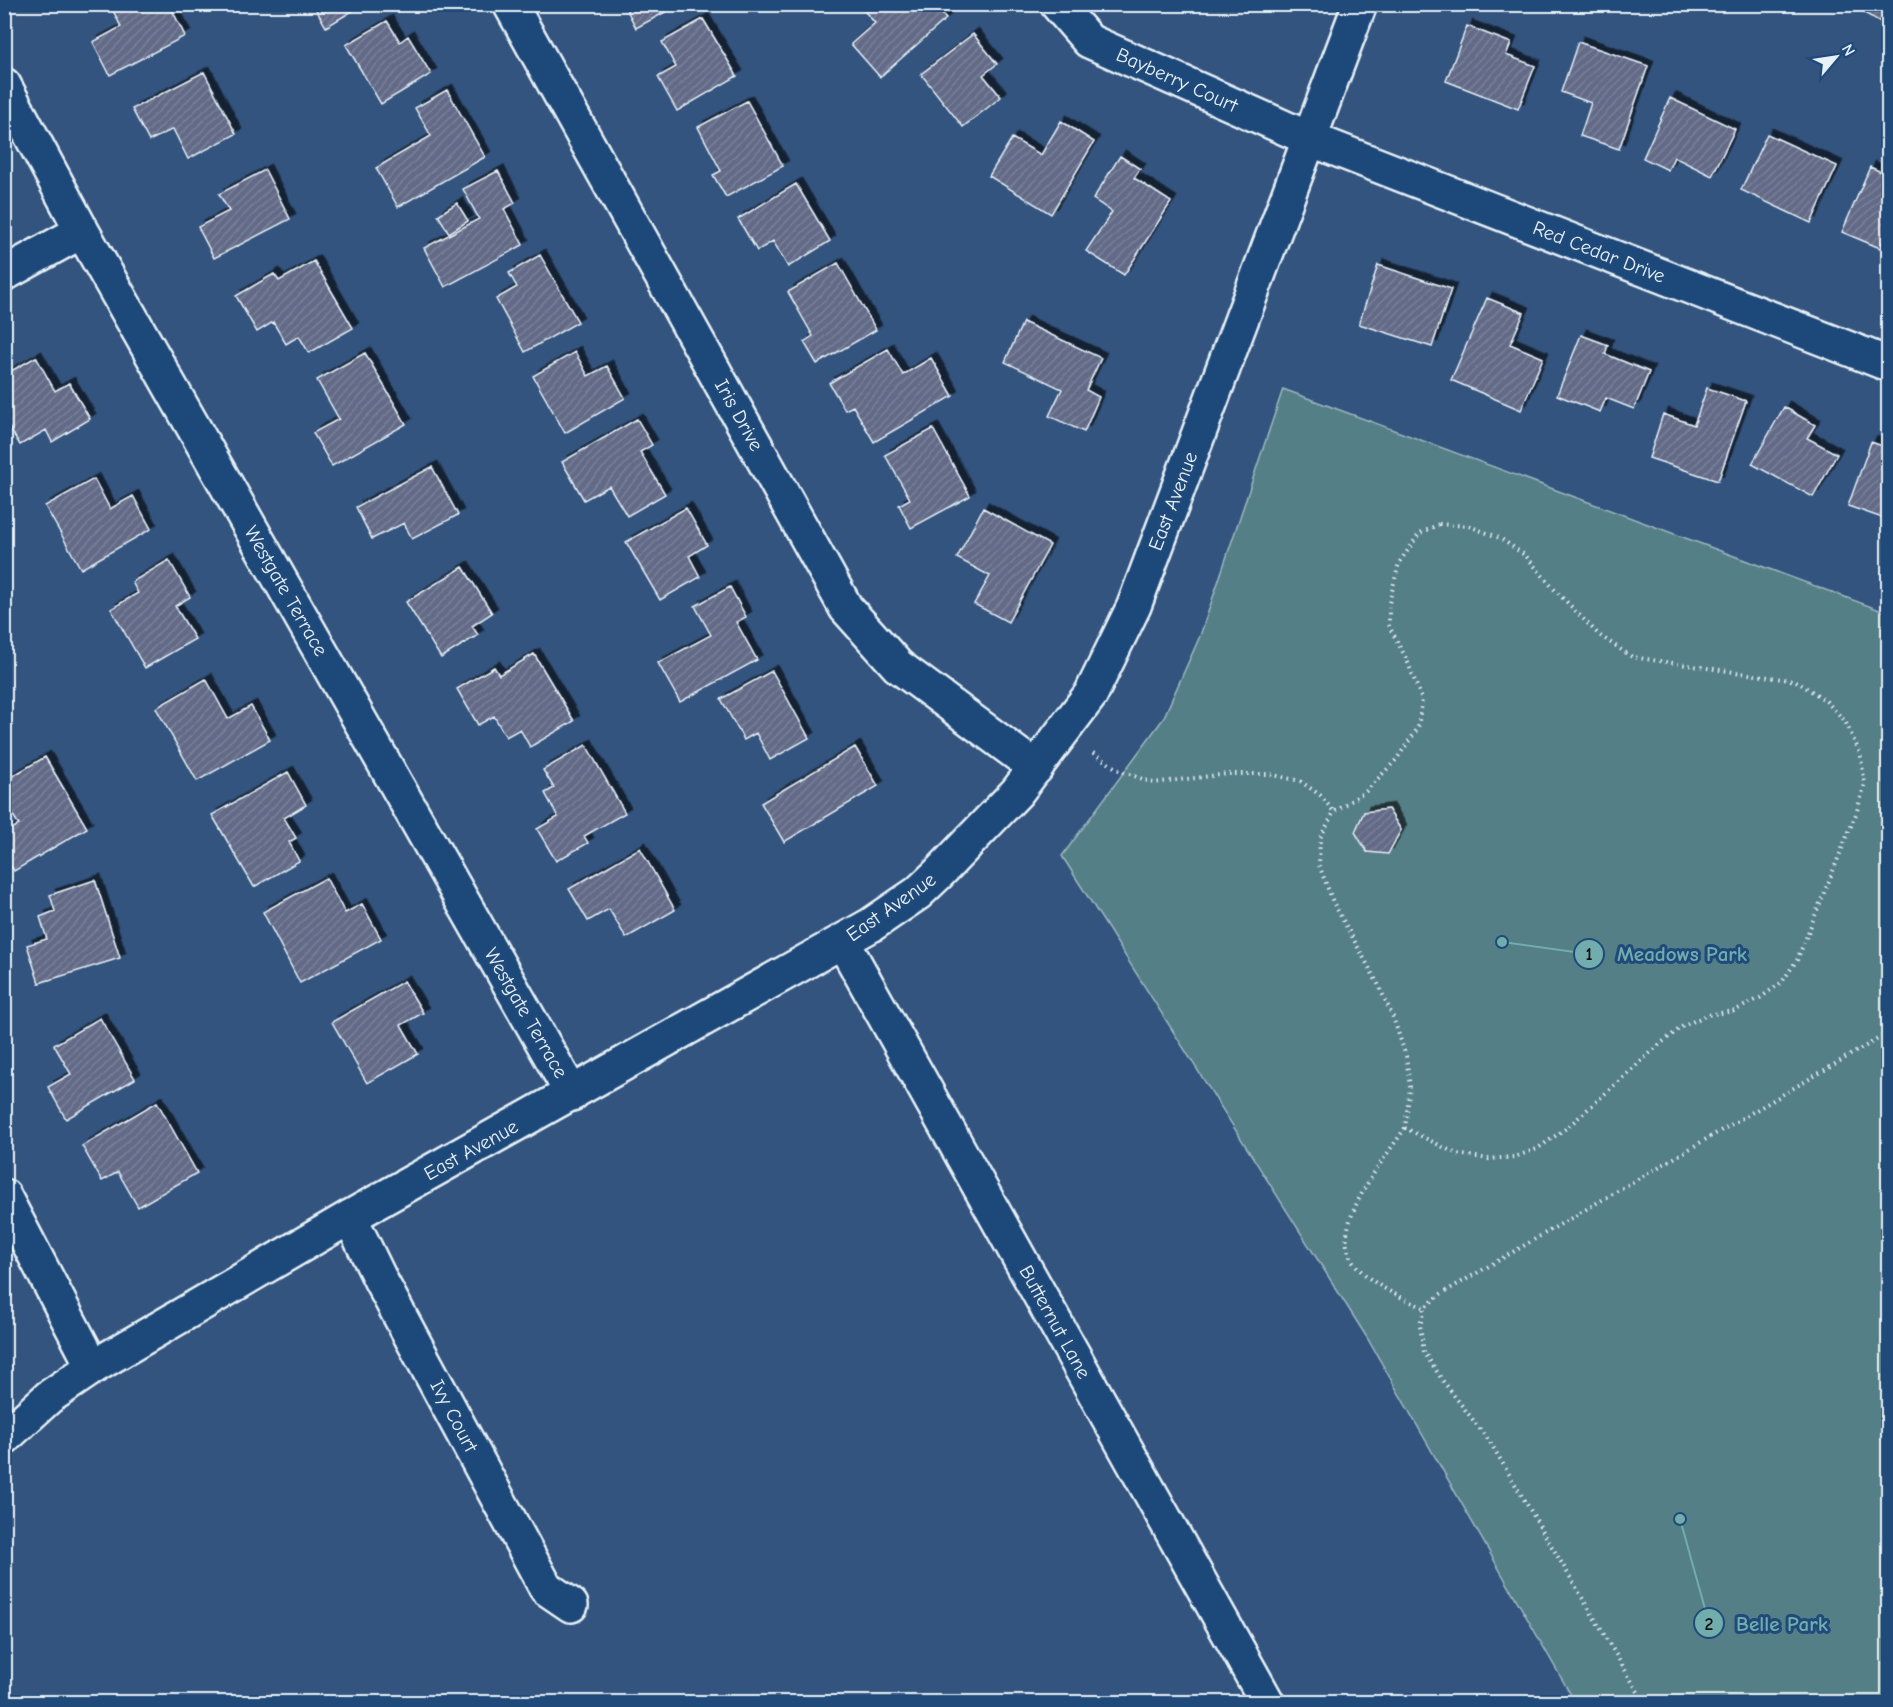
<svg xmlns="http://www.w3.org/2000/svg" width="1893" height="1707" viewBox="0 0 1893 1707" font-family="'Comic Neue',sans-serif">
  <defs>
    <pattern id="building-hatch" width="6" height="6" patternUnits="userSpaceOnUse" patternTransform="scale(1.5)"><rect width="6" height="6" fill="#626a87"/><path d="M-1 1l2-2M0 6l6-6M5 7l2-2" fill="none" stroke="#788099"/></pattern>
    <filter id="shadow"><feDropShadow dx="5.5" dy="-5.5" stdDeviation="0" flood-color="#0009"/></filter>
  </defs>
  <rect width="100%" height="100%" fill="#33547e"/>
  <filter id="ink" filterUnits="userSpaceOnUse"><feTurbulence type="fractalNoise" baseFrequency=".0167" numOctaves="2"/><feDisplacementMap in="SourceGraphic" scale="12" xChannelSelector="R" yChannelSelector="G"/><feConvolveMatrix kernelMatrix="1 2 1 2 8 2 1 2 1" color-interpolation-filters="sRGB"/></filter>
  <g filter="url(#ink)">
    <path fill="#557f87" stroke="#9eb8c0" stroke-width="1.5" d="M1283 389 1888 613V1702H1575L1366 1336 1062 856 1163 719 1200 636Z"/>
    <path fill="url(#building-hatch)" stroke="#e8f1f8" stroke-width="1.5" filter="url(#shadow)" d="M110 4H169L185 36 110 75 93 42 121 27Z
      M313 4H364L326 27Z
      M624 4H680L636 28Z
      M858 4H934L946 19 880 77 851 44 875 23Z
      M1868 4H1888V26L1864 13Z
      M703 19 737 76 677 111 658 77 676 67 662 42Z
      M387 21 400 42 408 36 431 74 381 104 346 45Z
      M1467 26 1511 43 1506 55 1535 66 1518 109 1446 81Z
      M973 34 997 64 983 75 1001 97 963 127 921 74Z
      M1578 42 1648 66 1619 149 1580 136 1591 103 1561 92Z
      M204 72 236 134 188 159 173 129 149 141 132 109Z
      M447 90 485 157 398 207 376 168 431 136 415 108Z
      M1670 98 1735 129 1712 176 1674 157 1668 170 1643 158Z
      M747 101 783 166 726 197 713 175 721 171 698 127Z
      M1061 121 1094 142 1051 214 989 176 1012 138 1041 155Z
      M1767 134 1837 166 1811 223 1741 190Z
      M1120 156 1140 169 1134 178 1171 202 1124 275 1086 251 1112 212 1093 199Z
      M1870 167 1888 175V229L1880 248 1842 232Z
      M265 170 290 219 214 258 198 227 229 211 219 194Z
      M498 171 515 203 504 209 523 245 445 287 424 248 479 219 463 189Z
      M796 184 830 241 788 267 773 241 757 251 738 219Z
      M457 203 468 221 449 233 438 215Z
      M540 255 578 322 525 352 496 299 517 287 509 273Z
      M314 261 353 328 309 353 299 336 286 344 273 322 257 332 236 296 274 274 279 281Z
      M838 263 876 330 817 364 804 342 813 336 788 292Z
      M1378 265 1451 289 1432 347 1359 324Z
      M1487 298 1524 313 1510 344 1543 358 1521 410 1451 380Z
      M1023 322 1101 358 1086 390 1099 397 1084 432 1049 416 1062 389 1005 362Z
      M1581 335 1608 345 1605 354 1649 372 1634 409 1606 398 1600 412 1557 395Z
      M888 349 903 375 931 358 953 396 874 442 853 406 845 410 829 383Z
      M575 352 588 376 607 366 625 398 565 433 533 376Z
      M365 353 406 424 332 466 313 433 339 419 317 380Z
      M36 357 55 391 69 383 90 419 52 442 46 430 20 445 4 419V375Z
      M1707 388 1746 401 1718 481 1649 458 1663 414 1694 425Z
      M1784 407 1815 425 1807 438 1837 454 1813 497 1752 464Z
      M637 419 652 445 640 452 665 494 627 516 609 486 584 500 562 462Z
      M933 429 970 496 911 528 899 505 910 499 885 455Z
      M1871 442 1888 448V520L1848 506Z
      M432 467 458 515 412 539 404 523 372 539 356 507Z
      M94 479 110 509 133 496 151 529 81 569 45 506Z
      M686 508 707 545 689 556 700 577 660 600 626 542Z
      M983 508 1050 545 1008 622 974 604 990 576 957 558Z
      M169 560 190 597 175 606 195 639 145 668 111 609 138 593 132 582Z
      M463 567 492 613 472 626 478 635 441 658 406 602Z
      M730 587 746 617 736 622 757 660 680 702 658 663 711 635 695 606Z
      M534 654 574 721 530 747 520 729 506 737 494 716 478 725 457 689 494 667 499 675Z
      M772 671 809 738 770 760 756 733 744 740 721 699Z
      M206 679 228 719 251 706 270 740 197 781 156 708Z
      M586 745 625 813 584 836 588 843 556 861 537 829 558 817 545 793 554 788 543 770Z
      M855 747 878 786 784 842 761 803Z
      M45 757 87 828 14 871 4 855V833L19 825 4 800V781Z
      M288 772 306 805 284 818 296 838 289 842 299 861 254 887 212 815Z
      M1388 809 1401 830 1388 854 1367 852 1355 832 1364 812Z
      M640 848 675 910 626 938 609 909 588 921 569 889Z
      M326 878 345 913 362 904 381 939 300 983 263 912Z
      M95 880 120 958 39 983 27 945 47 939 40 917 55 911 50 895Z
      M404 981 423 1013 401 1025 418 1054 367 1083 332 1022Z
      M100 1018 135 1079 66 1119 48 1087 71 1074 54 1045Z
      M157 1102 197 1173 138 1207 118 1172 102 1181 82 1146Z"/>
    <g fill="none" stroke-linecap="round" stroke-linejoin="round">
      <g stroke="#e8f1f8" stroke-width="38">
        <path id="minor" d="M510 4 846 608 898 666 1036 768
          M1057 4 1089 41 1310 139 1888 364
          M4 85 82 231 572 1094
          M4 274 82 231
          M843 942 1267 1702
          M4 1196 93 1367
          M350 1217 381 1281 546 1588 571 1605"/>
      </g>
      <g stroke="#e8f1f8" stroke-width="38">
        <path id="tertiary" d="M4 1438 49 1397 93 1367 350 1217 871 925 918 893 938 874 1017 792 1091 694 1134 606 1360 4"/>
      </g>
      <path stroke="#e8f1f8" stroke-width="4" stroke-dasharray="1.5 4.5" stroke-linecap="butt" d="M1439 524 1469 526 1500 538 1526 556 1554 589 1599 635 1632 657 1796 681 1825 700 1845 721 1860 753 1865 784 1856 814 1797 960 1782 982 1760 998 1734 1011 1707 1015 1683 1026 1660 1044 1568 1127 1537 1149 1514 1157 1488 1159 1457 1154 1405 1128 1410 1087 1406 1056 1393 1017 1378 984 1333 902 1319 865 1320 838 1334 812 1366 791 1396 760 1418 728 1422 700 1407 660 1389 626V603L1399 563 1419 534Z
        M1093 753 1119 770 1153 783 1228 774H1269L1300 781 1320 795 1334 812
        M1405 1128C1386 1157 1329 1225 1352 1260 1368 1284 1399 1296 1424 1308
        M1644 1702 1490 1442 1443 1381 1424 1352 1420 1326 1424 1308 1441 1294 1888 1033"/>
      <use href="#minor" stroke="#1f4a7a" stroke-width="33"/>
      <use href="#tertiary" stroke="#1f4a7a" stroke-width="33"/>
    </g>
  </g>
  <g text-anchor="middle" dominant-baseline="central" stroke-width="6" stroke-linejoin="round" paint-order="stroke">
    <g font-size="20" fill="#e8f1f8" stroke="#1f4a7a">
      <text transform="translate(1177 80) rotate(24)">Bayberry Court</text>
      <text transform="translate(1599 252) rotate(21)">Red Cedar Drive</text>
      <text transform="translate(739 415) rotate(61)">Iris Drive</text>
      <text transform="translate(1173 501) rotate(-69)">East Avenue</text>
      <text transform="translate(286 591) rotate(60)">Westgate Terrace</text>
      <text transform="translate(891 907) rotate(-35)">East Avenue</text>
      <text transform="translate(526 1013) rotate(60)">Westgate Terrace</text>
      <text transform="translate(471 1150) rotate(-29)">East Avenue</text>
      <text transform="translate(1055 1322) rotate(61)">Butternut Lane</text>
      <text transform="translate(454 1416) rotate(62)">Ivy Court</text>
    </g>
  </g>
  <path fill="none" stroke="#71adac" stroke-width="2" d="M1502 942L1589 954M1680 1519L1709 1623"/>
  <g fill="#71adac" stroke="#1f4a7a" stroke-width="2">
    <circle cx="1502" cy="942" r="6"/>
    <circle cx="1680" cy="1519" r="6"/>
    <circle cx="1589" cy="954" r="15"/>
    <circle cx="1709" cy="1623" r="15"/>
  </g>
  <g font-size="18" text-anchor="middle" font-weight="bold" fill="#111">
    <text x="1589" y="960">1</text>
    <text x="1709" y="1630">2</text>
  </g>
  <g font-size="21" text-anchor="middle" font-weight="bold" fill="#71adac" stroke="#1f4a7a" stroke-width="6" stroke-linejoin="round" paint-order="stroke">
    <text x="1682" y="961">Meadows Park</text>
    <text x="1782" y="1631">Belle Park</text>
  </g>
  <rect width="1893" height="1707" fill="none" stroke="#1f4a7a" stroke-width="24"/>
  <rect x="12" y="12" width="1869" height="1683" fill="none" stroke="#e8f1f8" stroke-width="2" filter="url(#ink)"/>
  <g transform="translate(1836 57) rotate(61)" stroke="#1f4a7a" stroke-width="4.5" paint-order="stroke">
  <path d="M0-4.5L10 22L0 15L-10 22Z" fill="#e8f1f8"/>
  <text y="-9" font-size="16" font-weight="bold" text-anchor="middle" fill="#e8f1f8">N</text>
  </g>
</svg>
